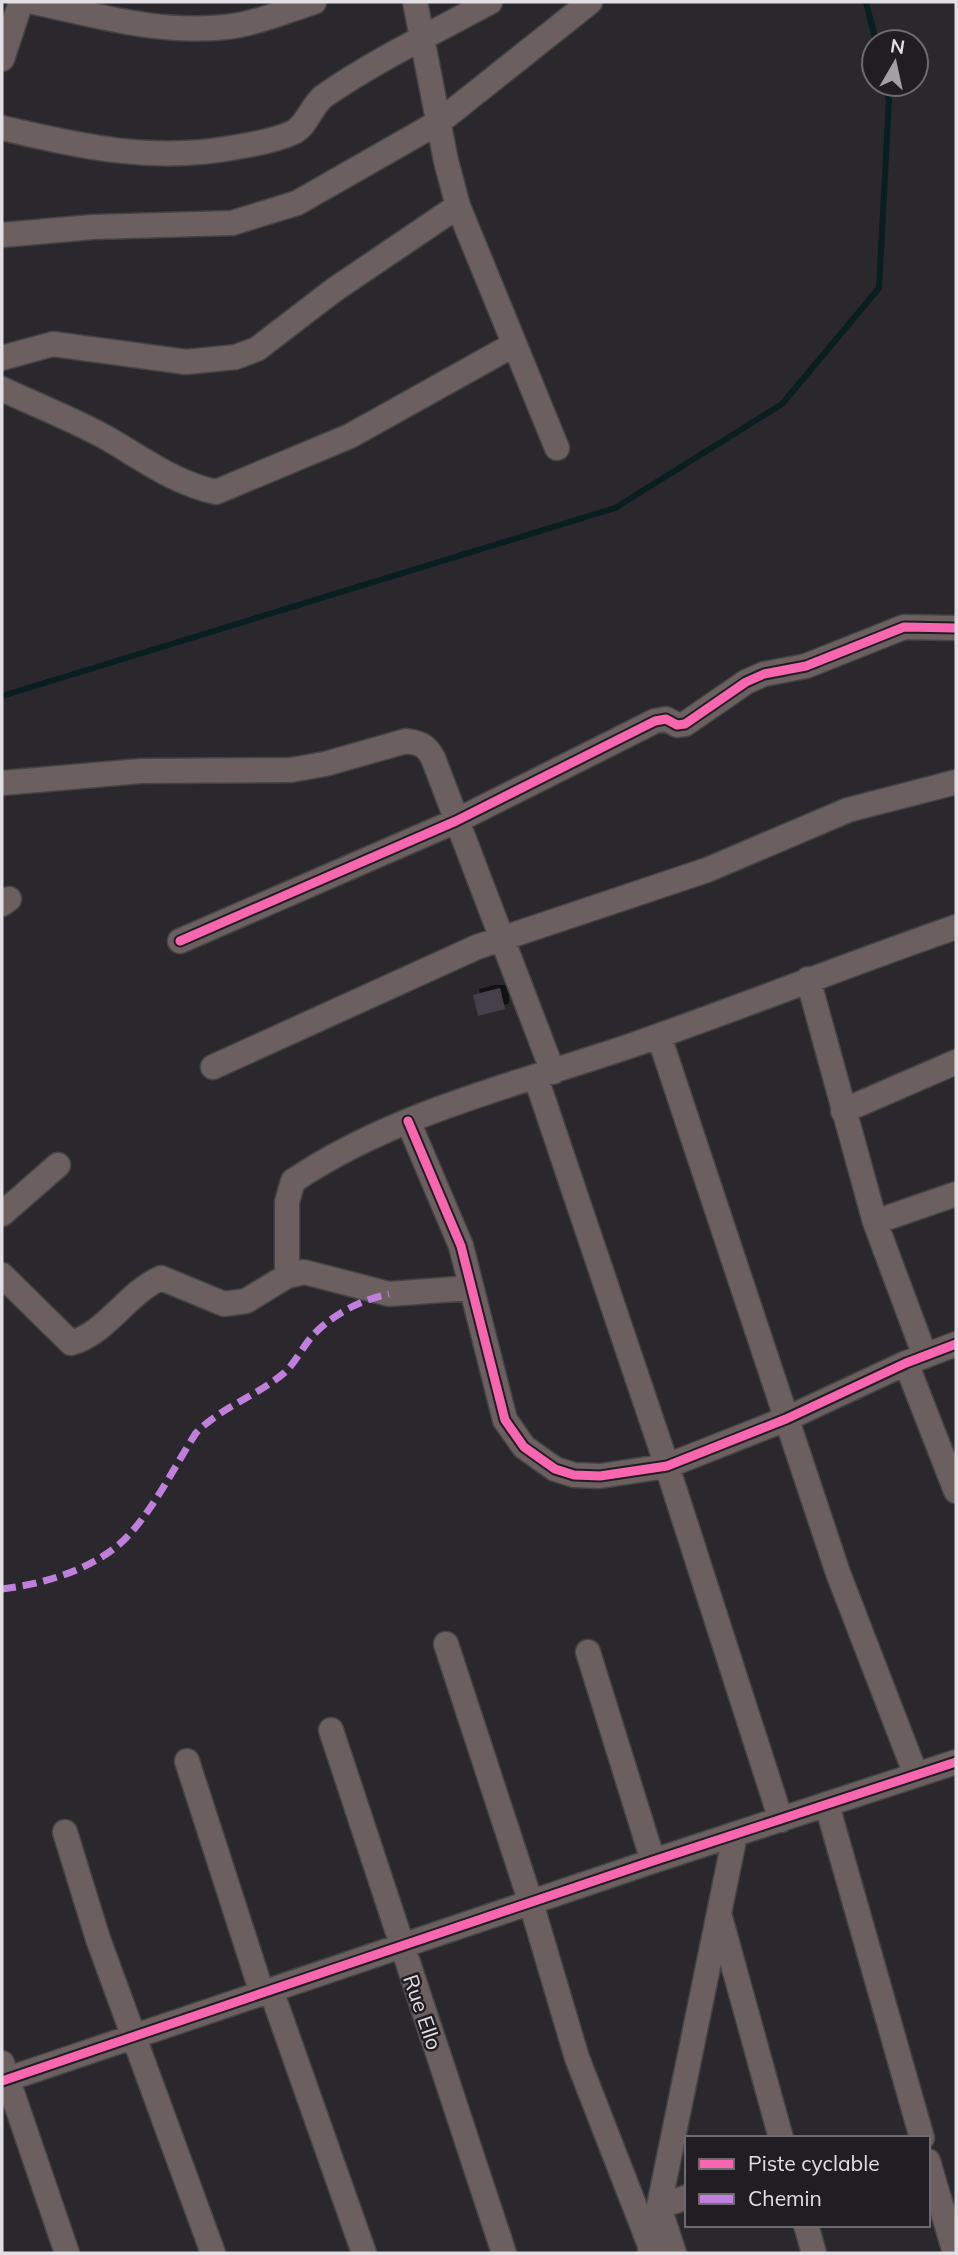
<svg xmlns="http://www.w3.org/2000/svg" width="958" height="2255" viewBox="0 0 958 2255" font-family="Mulish,sans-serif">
  <defs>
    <filter id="shadow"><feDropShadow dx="6" dy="-6" stdDeviation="0" flood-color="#0009"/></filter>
  </defs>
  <rect width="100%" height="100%" fill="#2a282c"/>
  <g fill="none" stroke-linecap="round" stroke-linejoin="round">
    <path stroke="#081e1f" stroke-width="6" d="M866 2 876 42
      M2 696 615 508 782 404 879 288 889 100 885 84"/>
  </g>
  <path fill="#453f49" filter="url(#shadow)" d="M500 988 505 1009 478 1016 473 995Z"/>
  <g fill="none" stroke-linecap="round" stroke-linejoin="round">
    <g stroke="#444345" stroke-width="27">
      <path id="minor" d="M34 2C98 16 160 34 226 27 255 24 286 11 314 2
        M415 2 446 161 458 206 557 448
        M2 59 21 2
        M2 128C83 147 154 163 237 147 256 144 277 140 294 132 308 124 311 106 324 96 376 60 435 32 490 2
        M2 235 93 227 232 223 297 203 439 122 590 2
        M2 358 53 344 186 362 236 357 257 349 334 290 458 206
        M2 389C36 405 72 419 105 437 142 458 174 483 216 492L350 436 513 345
        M2 783 141 771 291 770 325 764 406 741C420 743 426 745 433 758L553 1072
        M2 904 9 899
        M180 941 456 821 655 721 666 719 677 725 685 724 746 682 764 674 806 666 904 627 956 628
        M808 979 875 1222 925 1356
        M659 1036 838 1573 916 1775
        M213 1067 477 947 707 870 848 810 956 782
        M536 1078 667 1466 781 1820
        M843 1111 956 1062
        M408 1121 461 1246 505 1420 524 1447 555 1469 574 1475 600 1476 667 1466 786 1419 906 1363 956 1344
        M2 1214 58 1165
        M875 1222 956 1194
        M2 1275 71 1343C107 1333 127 1293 161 1278L224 1304 246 1301 287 1276 304 1272 389 1294 470 1288
        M287 1276V1202L293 1181C392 1114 514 1085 627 1047 737 1009 846 965 956 927
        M906 1363 956 1491
        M446 1644 531 1903 577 2058 651 2248
        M588 1652 653 1861
        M331 1730 504 2253
        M187 1761 262 1993
        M827 1805 922 2138
        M65 1832 98 1939 213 2253
        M720 1917 781 2138
        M271 1990 364 2253
        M2 2063 67 2253
        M2 2081 653 1861 956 1762
        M928 2161 955 2253
        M806 2225 814 2253
        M650 2250 735 1835
        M674 2253 659 2207 687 2197"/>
    </g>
    <use href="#minor" stroke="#6b5f5f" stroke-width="24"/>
    <path stroke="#c07fdc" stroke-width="7" stroke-dasharray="14 7" stroke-linecap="butt" d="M2 1589C44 1584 95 1569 126 1538 154 1509 174 1467 196 1433 221 1407 257 1396 284 1373 296 1362 303 1346 314 1334 335 1313 361 1300 389 1294"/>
    <g stroke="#211d23" stroke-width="13">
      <path id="cycleway" d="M180 941 456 821 655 721 666 719 677 725 685 724 746 682 764 674 806 666 904 627 956 628
        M408 1121 461 1246 505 1420 524 1447 555 1469 574 1475 600 1476 667 1466 786 1419 906 1363 956 1344
        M2 2081 653 1861 956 1762"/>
    </g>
    <use href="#cycleway" stroke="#f766af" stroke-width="9"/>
  </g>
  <g text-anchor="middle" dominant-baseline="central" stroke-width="5" stroke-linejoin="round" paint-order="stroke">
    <g font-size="21" fill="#e2e0e4" stroke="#211d23">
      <text transform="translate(423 2012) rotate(71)">Rue Ello</text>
    </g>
  </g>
  <rect width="958" height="2255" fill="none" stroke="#e2e0e4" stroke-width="7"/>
  <rect x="685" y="2136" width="245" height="91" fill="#211d23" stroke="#6e6b70" stroke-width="2"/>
  <rect x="699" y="2159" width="35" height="10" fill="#f766af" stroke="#6e6b70" stroke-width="2"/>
  <text x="748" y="2171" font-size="21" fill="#e2e0e4">Piste cyclable</text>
  <rect x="699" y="2194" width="35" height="10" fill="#c07fdc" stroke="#6e6b70" stroke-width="2"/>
  <text x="748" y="2206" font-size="21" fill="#e2e0e4">Chemin</text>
  <g transform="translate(895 63) rotate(9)"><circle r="33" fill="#211d23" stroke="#6e6b70" stroke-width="2"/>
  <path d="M0-5L12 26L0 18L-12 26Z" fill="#a2a0a4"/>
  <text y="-10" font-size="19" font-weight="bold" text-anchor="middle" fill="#e2e0e4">N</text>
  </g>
</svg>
